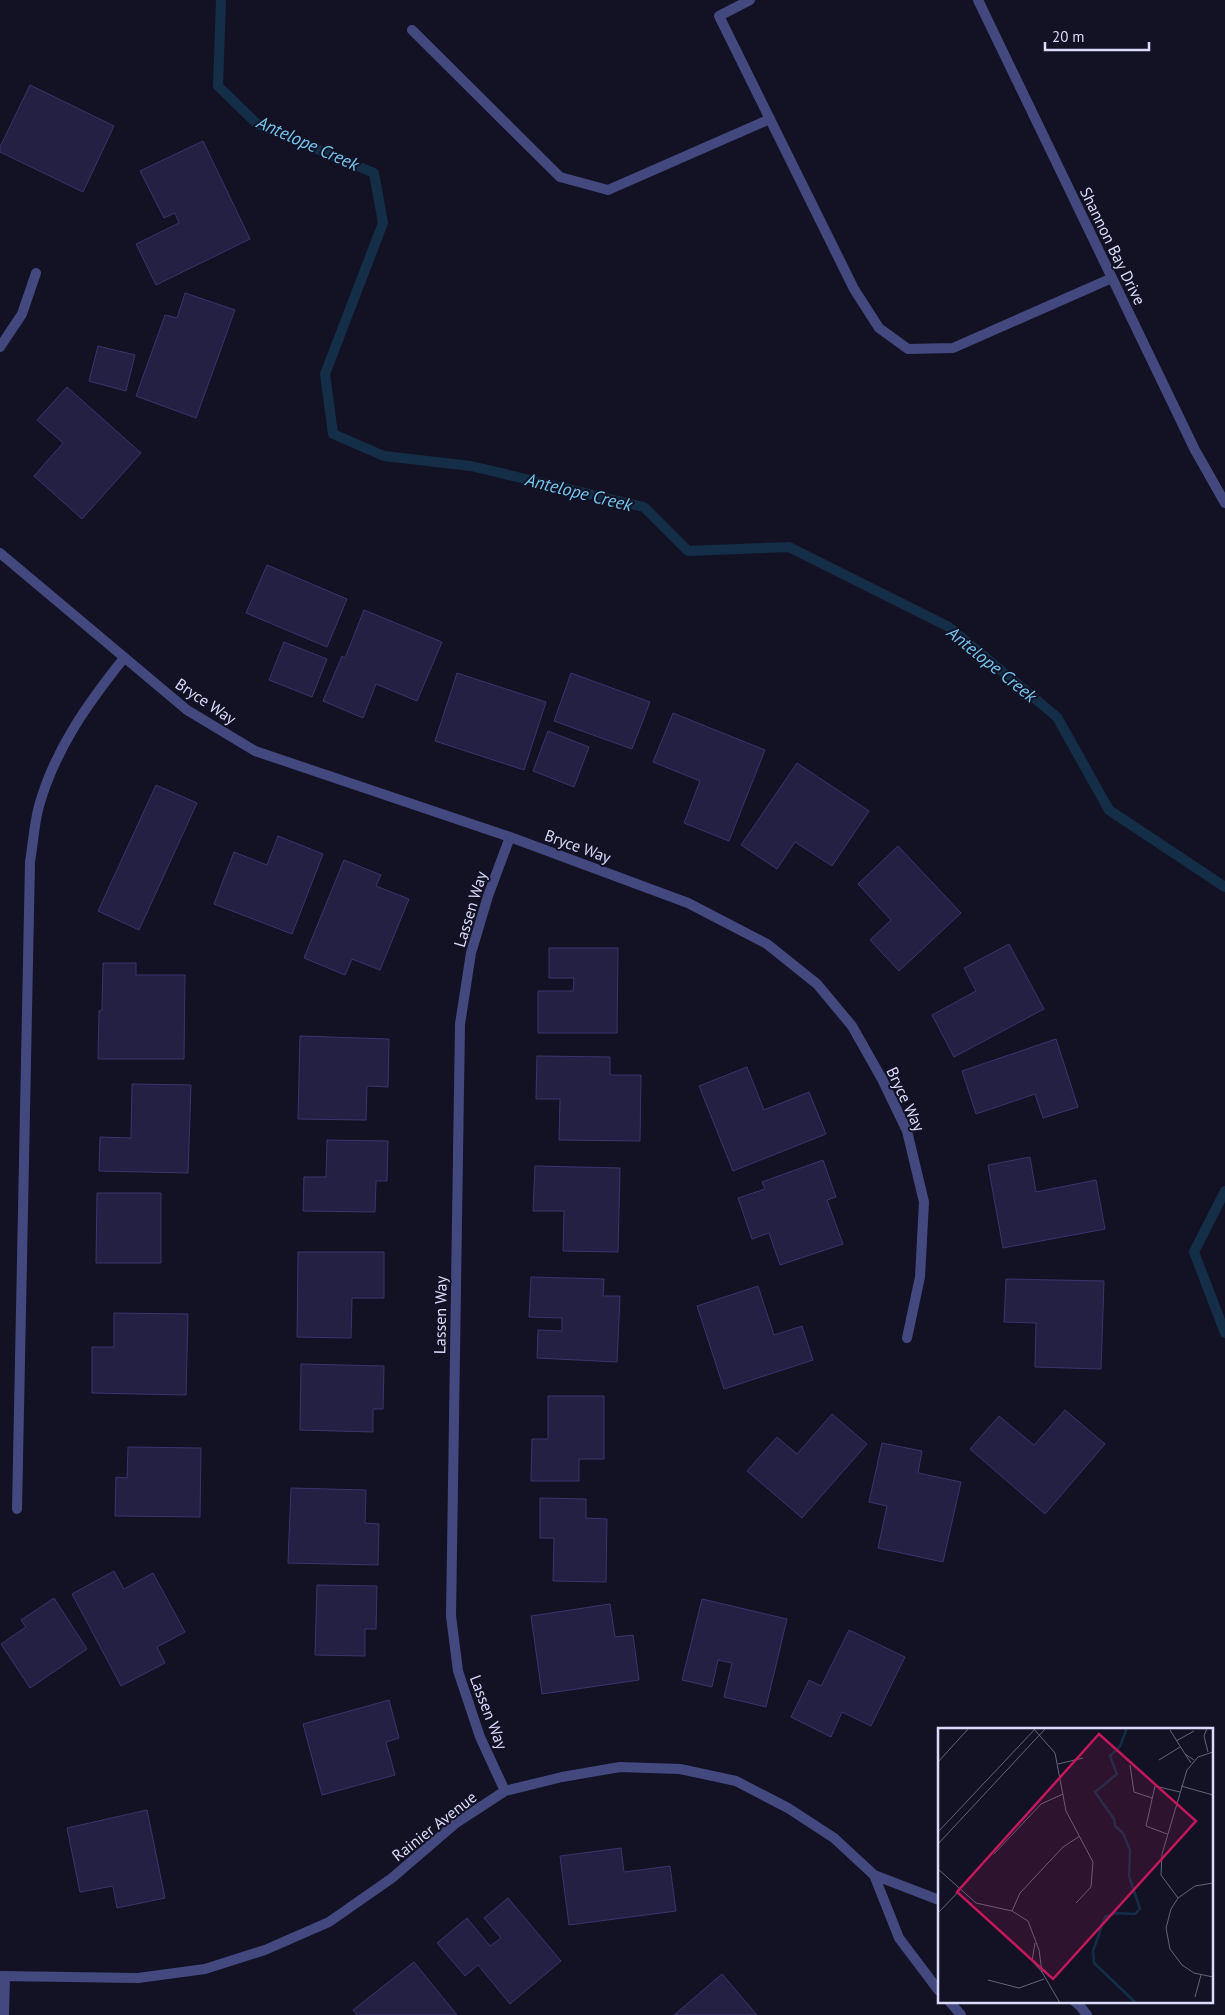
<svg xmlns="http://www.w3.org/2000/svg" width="1225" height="2015" viewBox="0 0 1225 2015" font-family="'PT Sans',sans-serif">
  <rect width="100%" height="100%" fill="#131225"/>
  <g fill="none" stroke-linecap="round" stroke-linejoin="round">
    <path stroke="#142e47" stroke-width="10" d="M221 0 218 86 257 124 374 173 383 223 325 374 333 434 384 456 471 466 644 507 688 551 789 547 949 627 1057 717 1109 810 1225 887
      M1225 1191 1194 1252 1225 1333"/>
  </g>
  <path fill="#232044" stroke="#38356d" d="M30 85 114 126 83 192 0 152V147Z
    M203 141 250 239 156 285 136 244 179 223 175 213 164 218 140 171Z
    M185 293 235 310 196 418 136 396 165 315 177 318Z
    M98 346 135 355 126 391 89 381Z
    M67 387 141 453 82 519 34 476 63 443 37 420Z
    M267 565 347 599 327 647 246 613Z
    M364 610 442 642 417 701 376 684 363 718 323 701 342 656 345 658Z
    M284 642 327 659 312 697 269 680Z
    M457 673 546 702 524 770 435 741Z
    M571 673 650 702 632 749 554 721Z
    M673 713 765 750 729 841 684 823 700 781 653 762Z
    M548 731 589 747 574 787 533 771Z
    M797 763 869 811 832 866 795 842 777 869 741 845Z
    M156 785 197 803 139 930 98 911Z
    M278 836 323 854 292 934 214 904 234 852 267 865Z
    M898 846 961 913 899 971 870 940 891 920 858 884Z
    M344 860 381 875 376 886 409 899 380 970 352 959 345 975 304 958Z
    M1009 944 1044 1009 954 1057 932 1015 976 991 964 968Z
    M549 948H618L617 1033H538V991H573L574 978H549Z
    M103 963H136V975H185L184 1059H98L99 1011 102 1010Z
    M300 1036 389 1039 388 1087 367 1086 366 1120 298 1119Z
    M1056 1039 1078 1107 1043 1118 1035 1094 976 1114 962 1071Z
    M537 1056 610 1057V1075H641L640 1141 559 1140 560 1099H536Z
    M747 1067 764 1110 809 1092 826 1134 733 1171 699 1086Z
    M132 1084 191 1085 188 1173 99 1171 100 1137 131 1138Z
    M327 1140 388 1141 387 1181H376L375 1212 303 1211 304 1177H326Z
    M1030 1157 1036 1192 1096 1180 1105 1229 1003 1248 988 1165Z
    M823 1160 836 1197 827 1200 843 1244 780 1265 769 1233 752 1239 738 1198 765 1189 762 1182Z
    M535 1166 620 1168 618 1252 563 1251 564 1211H533Z
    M97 1193H161V1263H96Z
    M298 1252H384V1298H352L351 1338 297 1337Z
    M531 1277 604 1279 603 1296H620L617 1362 537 1358 538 1330 562 1331V1318L529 1317Z
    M1006 1279 1104 1281 1101 1369 1035 1367 1036 1323 1004 1322Z
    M758 1286 774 1335 802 1326 813 1360 724 1389 697 1306Z
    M114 1313 188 1314 186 1395 92 1393V1347H114Z
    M301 1364 384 1366 383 1409H373V1432L300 1430Z
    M548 1396H604V1459H579V1481H531L532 1439H548Z
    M1065 1410 1105 1444 1045 1514 970 1449 999 1416 1034 1445Z
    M832 1414 867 1444 802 1518 747 1471 777 1437 797 1454Z
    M882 1443 922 1451 918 1473 961 1482 943 1562 878 1548 887 1506 869 1502Z
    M128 1447 201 1448 200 1517 115 1516 116 1477 127 1478Z
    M291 1488 366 1490 365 1523 379 1524 378 1565 288 1563Z
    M540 1498 586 1499V1518L607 1519 606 1582 553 1581 554 1538H540Z
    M114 1571 124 1589 153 1573 185 1632 157 1647 165 1663 121 1686 72 1594Z
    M317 1585 377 1586 376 1629H365V1656L315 1655Z
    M54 1598 87 1649 30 1688 1 1644 26 1627 21 1620Z
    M702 1599 787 1619 766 1707 724 1697 732 1663 718 1660 712 1687 682 1680Z
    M610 1604 615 1637 633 1635 639 1680 542 1694 531 1616Z
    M849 1630 905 1657 871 1726 842 1712 831 1737 791 1717 809 1680 821 1686Z
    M389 1700 399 1738 386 1742 395 1775 322 1795 303 1724Z
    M147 1810 165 1898 117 1908 113 1886 80 1892 67 1828Z
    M621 1848 624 1872 670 1866 676 1911 569 1925 560 1856Z
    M508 1898 561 1961 510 2004 478 1965 465 1976 437 1943 467 1918 490 1946 501 1938 484 1918Z
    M414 1962 457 2015H357L353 2010Z
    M722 1974 757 2015H674Z"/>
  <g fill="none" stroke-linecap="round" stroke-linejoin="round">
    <path stroke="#43497f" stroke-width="10" d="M412 30 560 177 608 190 770 119"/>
    <path stroke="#43497f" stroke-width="10" d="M750 0 719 16 854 289 879 328 908 349 953 348 1112 278
      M978 0 1195 450 1225 503
      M0 347 22 314 36 273
      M0 553 187 710 255 751 510 837 688 903 767 944 817 984 852 1026 882 1079 907 1131 924 1202 920 1277 907 1338
      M17 1509 30 862C33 844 34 824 39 806 55 749 88 703 124 658
      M505 1791 480 1737 458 1671 451 1616 460 1024 471 953 488 896 510 837
      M874 1875 899 1938 939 1991
      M0 1976 138 1978 205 1969 265 1950 329 1922 392 1878 456 1823 505 1791 562 1777 620 1767 680 1769 736 1781 788 1808 834 1838 874 1875 939 1900
      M949 2001 961 2015
      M1074 2001 1080 2006 1087 2015
      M4 2015 5 1976"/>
  </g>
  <g text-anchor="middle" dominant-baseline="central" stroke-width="4" stroke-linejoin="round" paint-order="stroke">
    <g font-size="16" fill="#dadbfb" stroke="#131225">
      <text transform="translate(1113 246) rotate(64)">Shannon Bay Drive</text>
      <text transform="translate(206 701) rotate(34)">Bryce Way</text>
      <text transform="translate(578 846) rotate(20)">Bryce Way</text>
      <text transform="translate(470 909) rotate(-73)">Lassen Way</text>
      <text transform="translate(906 1099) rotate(65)">Bryce Way</text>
      <text transform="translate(440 1315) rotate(-89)">Lassen Way</text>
      <text transform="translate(489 1712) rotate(69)">Lassen Way</text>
      <text transform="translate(434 1826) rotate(-38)">Rainier Avenue</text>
    </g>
    <g font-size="18" font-style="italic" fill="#74c7ef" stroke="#131225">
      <text transform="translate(308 143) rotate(24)">Antelope Creek</text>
      <text transform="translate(579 492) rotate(14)">Antelope Creek</text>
      <text transform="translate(992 664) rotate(39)">Antelope Creek</text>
    </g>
  </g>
  <g transform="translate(938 1728)">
    <rect width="275" height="275" fill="#131225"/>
    <path fill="none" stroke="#142e47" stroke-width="2.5" d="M189 0 182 18 172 28 179 46 157 64 176 91 177 98 185 105 192 122 191 148 202 181 197 186 178 185 167 189 155 223 156 235 198 275"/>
    <path fill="none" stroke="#63627b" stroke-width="1" d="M95 0 117 25 128 83 155 134 153 159 138 175M269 0 266 8 270 24M232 2 247 26M238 13 256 3M221 32 242 19M0 34 31 0M253 35 247 26 256 32M120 36 145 30M192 37 196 64 214 70M243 58 275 67M0 104 98 0M229 106 208 98 217 58 242 64M0 116 108 0M56 126 103 76 125 66M0 141 38 175 74 183 90 193 101 222 104 244 122 275M275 155 257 158 240 170 233 181 228 200 232 221 244 237 256 245 275 249M240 170 223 147 224 126 249 42 260 29 275 24M74 183 82 165 125 119 142 108M0 185 22 162M97 215 94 233 104 244M50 252 81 260 106 251M257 269 263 247"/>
    <path fill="#c2185b" fill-opacity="0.15" stroke="#c2185b" stroke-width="2.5" d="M161 6 258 93 115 251 19 164Z"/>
    <rect width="275" height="275" fill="none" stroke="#dadbfb" stroke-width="2.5"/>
  </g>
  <path d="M1045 42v8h104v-8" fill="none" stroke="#dadbfb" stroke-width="2.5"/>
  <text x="1052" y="42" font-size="15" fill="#dadbfb" stroke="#131225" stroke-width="4" paint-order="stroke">20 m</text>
</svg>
